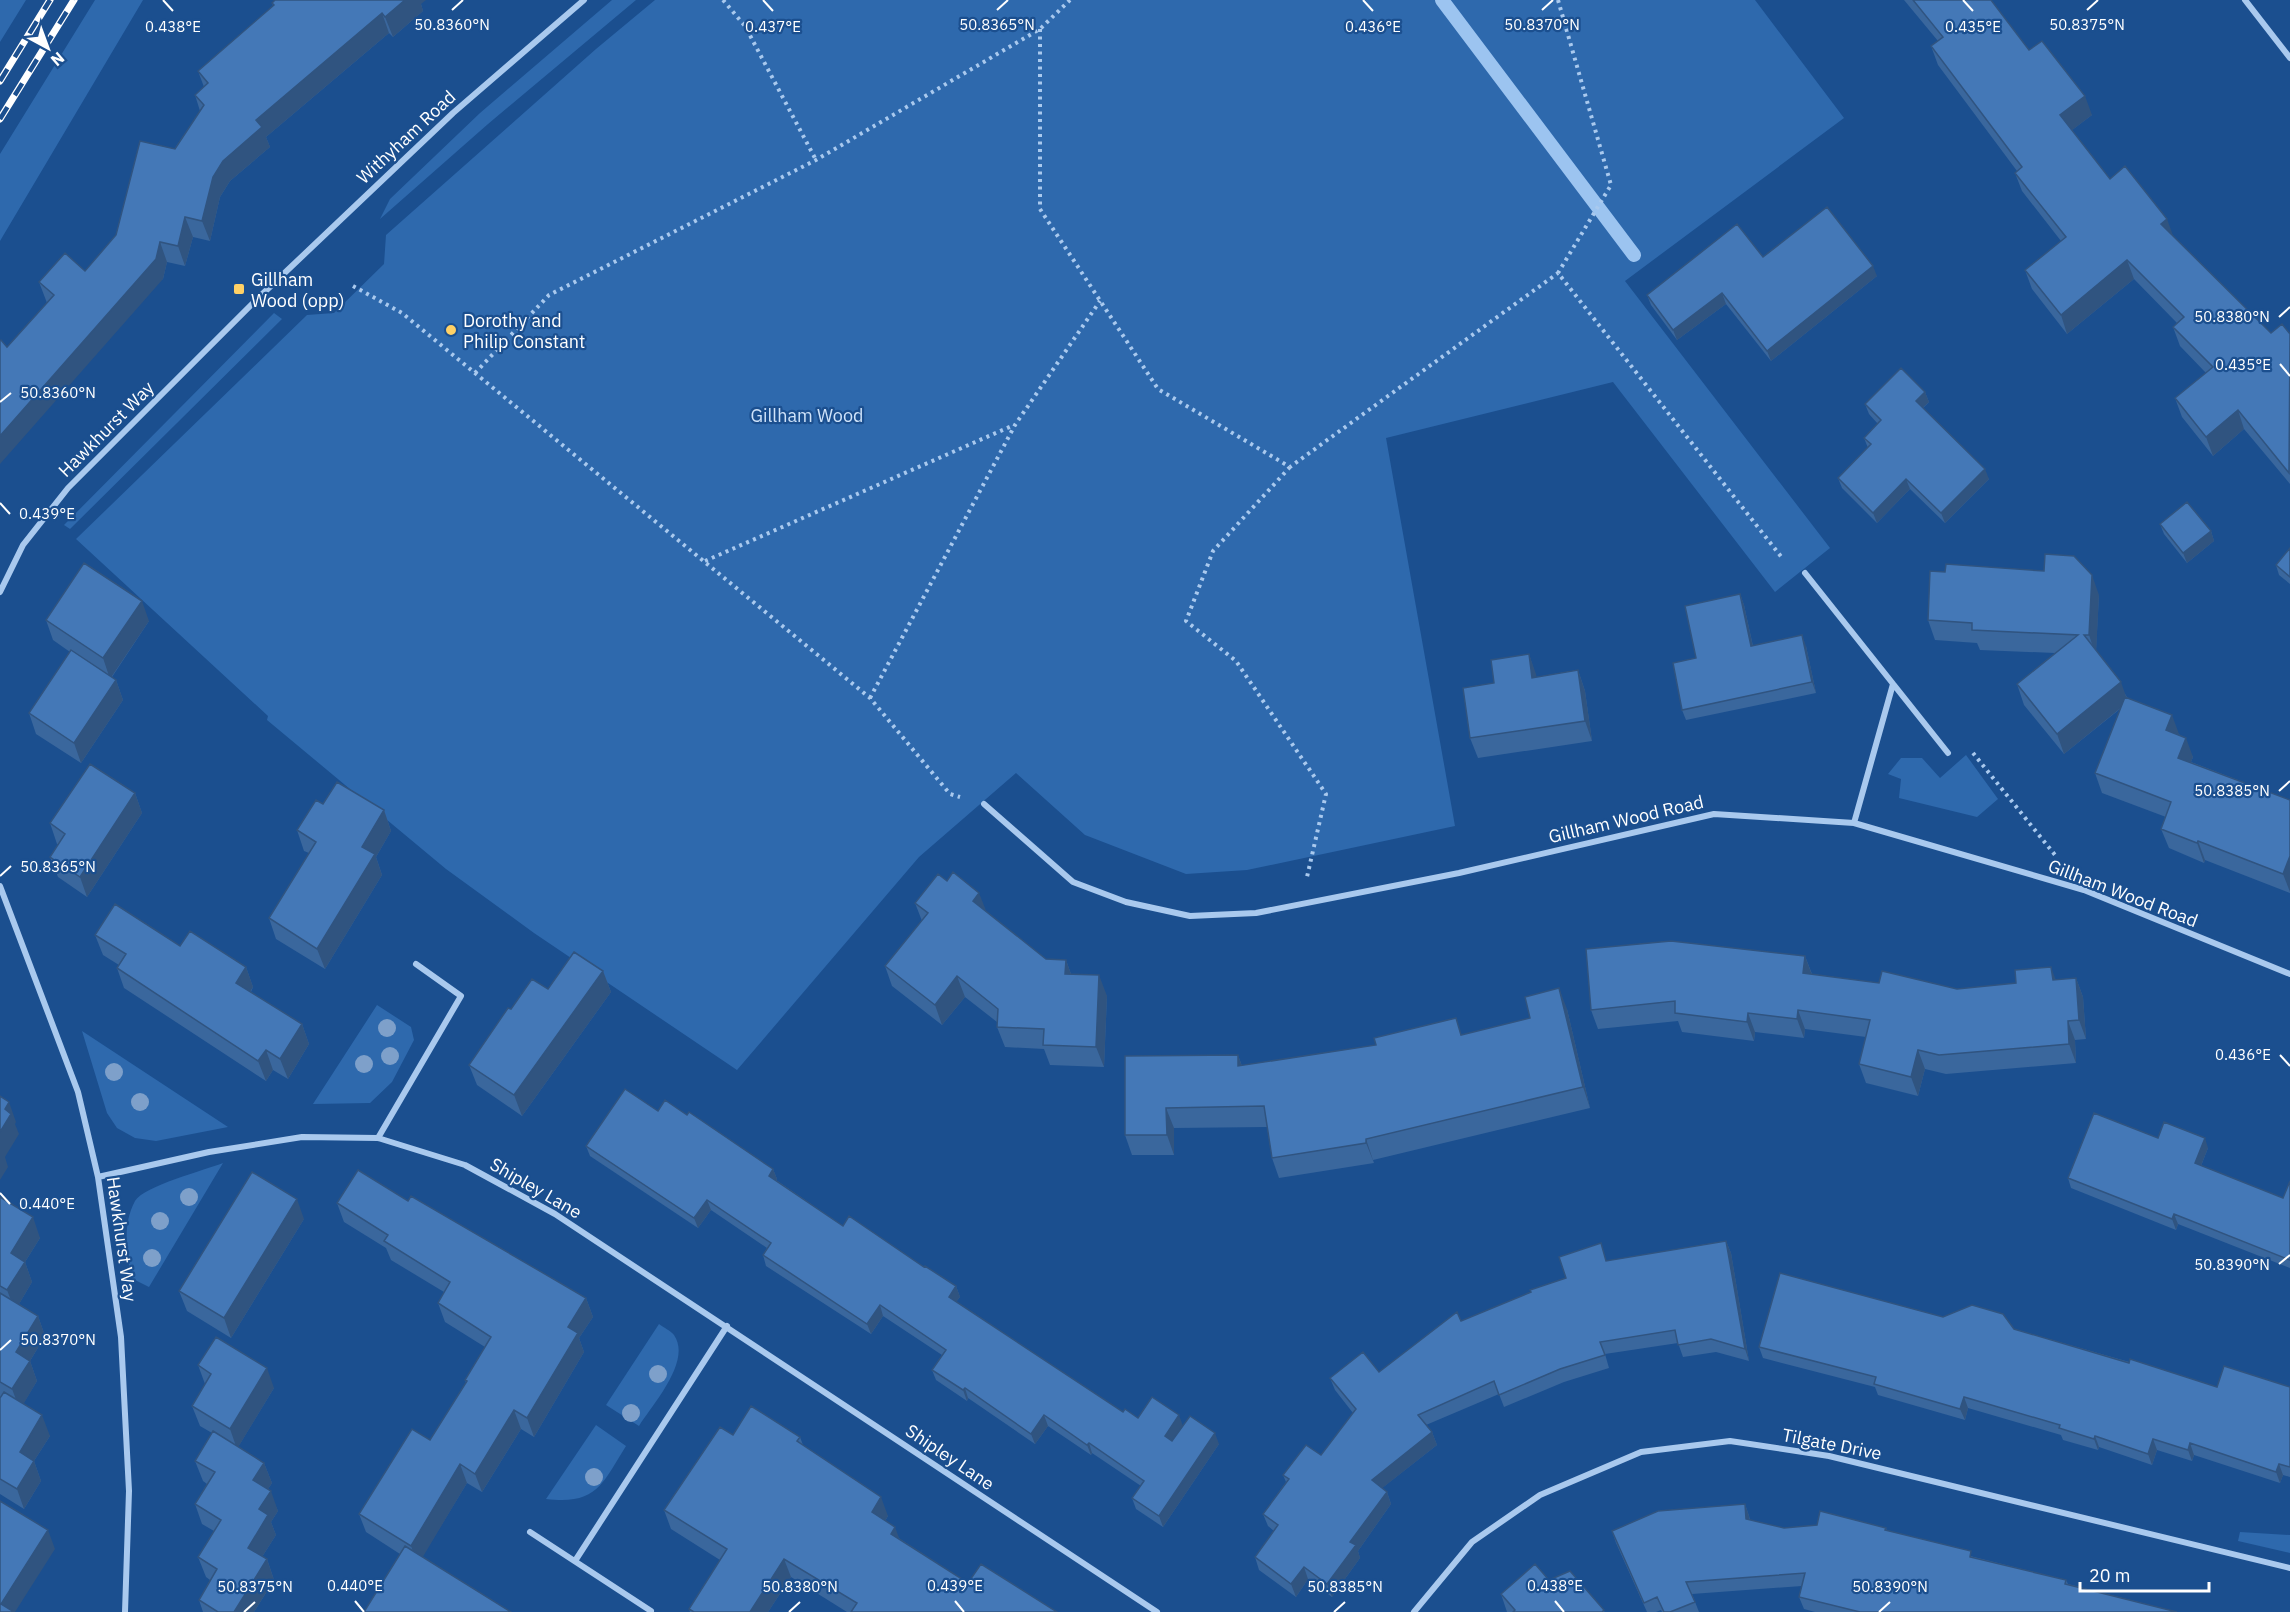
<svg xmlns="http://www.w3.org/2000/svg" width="2290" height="1612" viewBox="0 0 2290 1612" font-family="'IBM Plex Sans',sans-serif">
  <rect width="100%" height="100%" fill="#1b4f8f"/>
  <path fill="#2e69ad" d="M0 0H26L0 42Z
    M95 0H143L0 241V154Z
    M612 0H636L488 124 380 219 390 199 480 113Z
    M655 0H1755L1844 118 1625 281 1830 548 1775 592 1613 382 1386 438 1455 826 1247 870 1186 874 1085 835 1016 773 919 857 737 1070 534 933 446 869 267 720 268 716 76 539 307 315 334 313 384 264 386 235 596 49Z
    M274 313 282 319 70 529 64 525Z
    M1966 755 1998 799 1977 817 1899 798 1901 779 1888 774 1901 758H1922L1940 778Z
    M377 1005 411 1027 414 1040 392 1082 370 1103 313 1104Z
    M82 1031 228 1127 156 1141 135 1138 117 1128 107 1113Z
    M223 1163 149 1287 131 1278C127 1253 122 1225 135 1201 144 1186 205 1170 223 1163Z
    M659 1324C663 1327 671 1331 674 1335 692 1361 653 1404 639 1426L606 1405Z
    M596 1425 626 1446C602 1484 597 1505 546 1499Z
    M2240 1532 2290 1535V1553L2238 1541Z"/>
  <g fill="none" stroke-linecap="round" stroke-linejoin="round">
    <path stroke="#9cc4f0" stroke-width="14" d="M1442 0 1634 255"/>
    <path stroke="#a9c9ee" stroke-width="4" stroke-dasharray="3 4.5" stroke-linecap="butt" d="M723 0 745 26 816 160
      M1558 0 1611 185 1558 273 1783 559
      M1040 29V209L1158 389 1290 467 1558 273
      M353 286 402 313 870 698 950 794 960 797
      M475 373 549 295 816 160 1040 29 1070 0
      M1290 467 1213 551 1186 621 1236 661 1326 794 1307 877
      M705 561 1014 425
      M870 698 1015 425 1100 301
      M1973 753 2055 855"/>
    <path stroke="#a9c9ee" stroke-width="6" d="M2245 0 2290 58
      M1805 573 1948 753
      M0 592 23 545 68 488 254 302 453 113 584 0
      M984 804 1073 882 1126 902 1190 916 1256 913 1459 873 1714 814 1854 823 2084 890 2290 974
      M1854 823 1893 684
      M0 886 78 1092 98 1177 121 1337 129 1491 125 1612
      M378 1138 461 996 416 964
      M98 1177 209 1152 302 1137 378 1138 465 1165 555 1214 1157 1612
      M530 1532 651 1611
      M575 1561 727 1326
      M1414 1612 1472 1542 1540 1495 1641 1452 1730 1441 1829 1456 2290 1568"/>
    <g stroke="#fff" stroke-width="7">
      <path id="rail" d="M0 81 50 0
        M0 119 74 0"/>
    </g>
    <use href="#rail" stroke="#1b4f8f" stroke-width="4.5" stroke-dasharray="14" stroke-linecap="butt"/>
  </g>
  <g fill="#7ea0ca">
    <circle cx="387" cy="1028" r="9"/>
    <circle cx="390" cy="1056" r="9"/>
    <circle cx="364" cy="1064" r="9"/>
    <circle cx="114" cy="1072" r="9"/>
    <circle cx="140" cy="1102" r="9"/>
    <circle cx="189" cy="1197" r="9"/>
    <circle cx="160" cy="1221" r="9"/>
    <circle cx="152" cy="1258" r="9"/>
    <circle cx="658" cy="1374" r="9"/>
    <circle cx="631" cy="1413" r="9"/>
    <circle cx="594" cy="1477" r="9"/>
  </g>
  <path fill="#3a679d" d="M1904 0H1991L2029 50 2092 115 2072 130 2110 179 2173 236 2271 333 2290 334V484L2244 429 2213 456 2182 417 2175 398 2206 373 2180 346 2173 327 2177 323 2134 279 2067 334 2032 289 2025 270 2061 241 2022 191 2015 173 2017 171 1938 65 1931 46 1938 41Z
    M272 3 421 4 423 11 393 37 389 33 266 137 270 147 230 181 220 197 210 241 193 237 185 266 167 262 163 279 7 347 47 303 39 282 85 271 116 235 200 111 195 95 204 87 198 71 273 6Z
    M1763 257 1877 276 1771 361 1726 304 1677 340 1651 305 1647 295Z
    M1925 392 1929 402 1923 408 1989 479 1945 523 1910 489 1877 523 1842 488 1838 478 1868 448 1864 438 1878 424 1869 414 1865 404Z
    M2160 524 2211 531 2214 541 2187 563 2164 534Z
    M2290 548V584L2279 575 2276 565Z
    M1945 572 2099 595 2096 650 2127 697 2179 734 2193 757 2191 762 2290 800V893L2205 860 2204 863 2169 848 2161 829 2166 817 2102 793 2095 773 2120 709 2064 754 2024 705 2017 684 2055 653 1980 650 1977 643 1935 640 1928 620Z
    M1740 594 1744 605 1753 646H1806L1816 693 1686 720 1682 710 1696 658Z
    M46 620 149 621 112 677 116 680 123 700 81 763 36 734 29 713 70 652 53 640Z
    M1529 654 1536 677 1578 670 1585 691 1592 741 1478 758 1470 738Z
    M135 793 142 813 87 897 58 877 50 857 58 844H57L50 823Z
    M384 810 391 831 376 857 382 875 325 969 276 939 269 918 309 853 304 851 297 830Z
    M915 903 986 912 1046 959 1066 960 1071 974 1107 996 1104 1067 1050 1065 1044 1049 1005 1047 997 1027V1022L965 997 942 1025 892 986 885 966 922 921Z
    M95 935 180 946 246 967 253 987 251 992 302 1024 309 1044 288 1079 273 1070 266 1081 124 988 117 968 119 965 103 955Z
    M1805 956 1812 974 1879 983 1957 989 2076 978 2083 997 2086 1039 2075 1040 2076 1063 1946 1074 1925 1069 1918 1096 1866 1083 1859 1064 1866 1037 1805 1029 1804 1038 1755 1032 1754 1041 1682 1032 1678 1021 1598 1029 1591 1010Z
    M603 971 611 992 522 1116 477 1085 469 1065 511 1009 548 989Z
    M1567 1009 1590 1108 1373 1160 1374 1163 1279 1178 1272 1158 1267 1127 1174 1128V1155H1132L1125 1135 1238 1055 1242 1066 1463 1035Z
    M687 1115 773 1169 777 1179 776 1180 843 1226 924 1267 956 1286 960 1297 956 1302 1123 1412 1138 1418 1183 1426 1172 1441 1219 1444 1163 1527 1136 1509 1132 1498 1141 1486 1092 1453 1091 1455 1048 1426 1035 1444 968 1398 967 1401 936 1380 932 1370 942 1355 883 1316 871 1334 766 1266 763 1255 767 1248 711 1210 698 1228 590 1156 586 1146Z
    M2158 1138 2208 1148 2201 1166 2283 1198 2290 1181V1268L2178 1224 2176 1230 2071 1188 2068 1178Z
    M0 1197 40 1238 25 1262 32 1282 19 1304 38 1316 45 1336 30 1361 37 1381 23 1404 50 1436 34 1461 41 1481 24 1509 0 1494Z
    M408 1201 586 1298 593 1317 579 1338 584 1352 534 1437 521 1429 482 1492 467 1483 422 1557 400 1554 366 1532 359 1514 430 1440 466 1383 465 1380 485 1347 445 1322 438 1303 444 1292 391 1260 386 1248 344 1222 337 1203Z
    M304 1219 231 1338 187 1311 179 1291Z
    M1726 1241 1731 1253 1749 1361 1716 1352 1683 1357 1678 1343 1605 1354 1609 1368 1564 1382 1504 1407 1499 1394 1426 1425 1432 1432 1437 1445 1382 1488 1387 1492 1391 1504 1358 1551 1360 1558 1332 1597 1308 1579 1296 1597 1259 1570 1255 1557 1274 1531 1268 1526 1263 1514 1286 1482 1283 1475 1321 1455 1353 1413 1335 1390 1330 1378 1379 1372 1461 1321 1607 1261Z
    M1943 1317 2014 1329 2217 1387H2290V1477L2283 1475 2280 1483 2194 1455 2192 1461 2157 1450 2152 1465 2099 1447 2098 1450 2063 1440 2061 1435 1968 1408 1965 1420 1878 1395 1875 1387 1763 1358 1759 1347Z
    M198 1365 274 1388 238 1447 264 1463 272 1483 268 1489 278 1511 271 1522 276 1535 262 1557 267 1559 274 1580 254 1612H203L199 1600 210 1580 206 1577 198 1557 214 1531 202 1524 195 1504 207 1484 203 1481 195 1461 212 1433 200 1426 192 1406 205 1384Z
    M733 1435 800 1437 803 1445 888 1516 885 1521 900 1539 968 1583 1057 1612H847L791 1577 768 1612H690L689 1609 720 1560 671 1529 664 1510Z
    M1745 1504 1749 1516 1750 1520 1784 1528H1886L1887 1531 1974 1557 2066 1580 2068 1584 2177 1612H1815L1804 1609 1799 1597 1802 1586 1692 1594 1699 1612H1662L1661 1610 1656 1612H1647L1616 1543 1612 1531Z
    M1549 1580 1605 1612H1507L1501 1594Z"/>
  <path fill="#305480" d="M405 0H426L421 4 423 11 393 37 385 17Z
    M382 13 389 33 266 137 270 147 230 181 220 197 210 241 202 221 213 177 223 161 256 120Z
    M2085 96 2092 115 2067 134 2060 115Z
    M185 217 193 237 185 266 178 246Z
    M2167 219 2174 238 2161 224Z
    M160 242 167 262 163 279 0 464V436Z
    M2127 260 2134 279 2067 334 2061 315Z
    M1873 266 1877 276 1771 361 1767 351Z
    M1722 293 1726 304 1677 340 1673 330Z
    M1925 392 1929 402 1919 411 1916 401Z
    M2238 410 2244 429 2213 456 2206 437Z
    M1985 469 1989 479 1945 523 1941 513Z
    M1906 479 1910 489 1877 523 1873 513Z
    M2211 531 2214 541 2187 563 2183 553Z
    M2092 575 2099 595 2096 656 2089 635Z
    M1740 594 1744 605 1755 656 1751 646Z
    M142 601 149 621 110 679 103 658Z
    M1802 635 1806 646 1816 693 1812 682Z
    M1529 654 1536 674 1540 698 1532 678Z
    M1578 670 1585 691 1592 741 1585 721Z
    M116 680 123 700 81 763 74 743Z
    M2121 682 2128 702 2064 754 2057 734Z
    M2172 715 2179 734 2173 750 2166 730Z
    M2186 738 2193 757 2185 777 2178 758Z
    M135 793 142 813 87 897 80 877Z
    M384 810 391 831 376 857 382 875 325 969 317 949 362 847Z
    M2198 841 2205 860 2204 863 2197 843Z
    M2290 856V892L2283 874Z
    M979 893 987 913 973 901Z
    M1805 956 1812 975 1803 973Z
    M1066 960 1073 980 1065 974Z
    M246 967 253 987 243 1003 236 983Z
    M2051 967 2058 986 2053 980Z
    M603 971 611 992 522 1116 514 1095Z
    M1099 975 1107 996 1104 1067 1096 1047Z
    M957 976 965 997 942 1025 935 1005Z
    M2076 978 2083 997 2086 1039 2079 1020Z
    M1559 988 1567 1009 1590 1108 1583 1087Z
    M1798 1010 1805 1029 1804 1038 1797 1019Z
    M1748 1013 1755 1032 1754 1041 1747 1022Z
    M2068 1021 2075 1040 2076 1063 2069 1044Z
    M302 1024 309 1044 288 1079 280 1059Z
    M266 1050 273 1070 266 1081 258 1061Z
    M1918 1050 1925 1069 1918 1096 1911 1077Z
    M1238 1055 1245 1075 1238 1066Z
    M9 1102 16 1122 15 1124 19 1134 5 1157 8 1167 0 1180V1132L5 1109Z
    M1166 1108 1174 1128V1155L1167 1135Z
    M2205 1138 2208 1148 2198 1173 2195 1163Z
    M1366 1139 1374 1163 1366 1143Z
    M773 1169 777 1179 772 1186 769 1176Z
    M297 1199 304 1219 231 1338 224 1318Z
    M707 1200 711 1210 698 1228 694 1218Z
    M2174 1214 2178 1224 2176 1230 2172 1219Z
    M33 1217 40 1238 25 1262 32 1282 15 1311 7 1290 11 1253Z
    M1726 1241 1731 1253 1749 1361 1745 1349Z
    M956 1286 960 1297 952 1307 949 1297Z
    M586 1298 593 1317 579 1338 584 1352 534 1437 527 1418 568 1327Z
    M880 1305 883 1316 871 1334 867 1324Z
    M38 1316 45 1336 30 1361 37 1381 20 1410 12 1389 16 1352Z
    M267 1368 274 1388 237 1449 230 1429Z
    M965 1388 968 1398 967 1401 963 1390Z
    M1964 1397 1968 1408 1965 1420 1960 1409Z
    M514 1410 521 1429 482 1492 475 1474Z
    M42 1415 50 1436 34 1461 41 1481 24 1509 17 1489 20 1452Z
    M1044 1415 1048 1426 1035 1444 1031 1434Z
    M1179 1415 1183 1426 1169 1447 1165 1436Z
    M1432 1432 1437 1445 1376 1493 1372 1480Z
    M1215 1433 1219 1444 1163 1527 1159 1516Z
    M2095 1436 2099 1447 2098 1450 2094 1439Z
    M2153 1439 2157 1450 2152 1465 2148 1454Z
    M1089 1443 1092 1453 1091 1455 1087 1445Z
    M2190 1443 2194 1455 2192 1461 2188 1450Z
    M264 1463 272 1483 261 1500 253 1480Z
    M460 1464 467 1483 418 1565 411 1546Z
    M2279 1464 2283 1475 2280 1483 2276 1472Z
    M271 1491 278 1511 271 1522 276 1535 255 1568 248 1548 259 1509Z
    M1387 1492 1391 1504 1358 1551 1360 1558 1332 1597 1327 1584 1350 1542Z
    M881 1497 888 1516 879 1531 872 1512Z
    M1745 1504 1749 1516 1751 1532 1746 1519Z
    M895 1527 902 1546 891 1534Z
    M48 1530 55 1549 15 1612H4L1 1604Z
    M267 1559 274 1580 254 1612H234Z
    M784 1559 791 1577 768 1612H750Z
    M1304 1567 1308 1579 1296 1597 1291 1584Z"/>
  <path fill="#4478b7" stroke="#305480" stroke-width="1.5" d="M275 0H405L385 17 382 13 256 120 262 127 223 161 213 177 202 221 185 217 178 246 160 242 156 259 0 436V341L1 340 7 347 54 295 39 282 65 253 85 271 116 235 140 141 175 149 204 105 195 95 208 83 198 71 274 5 272 3Z
    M1913 0H1991L2029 50 2042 41 2085 96 2060 115 2110 179 2125 166 2167 219 2161 224 2271 333 2282 324 2290 334 2289 473 2238 410 2206 437 2175 398 2213 367 2173 327 2184 317 2127 260 2061 315 2025 270 2066 237 2015 173 2022 167 1931 46 1943 37Z
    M1827 207 1873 266 1767 351 1722 293 1673 330 1647 295 1737 224 1763 257Z
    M1901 368 1925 392 1916 401 1985 469 1941 513 1906 479 1873 513 1838 478 1871 444 1864 438 1881 420 1865 404Z
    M2187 502 2211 531 2183 553 2160 524Z
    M2290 548V577L2276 565Z
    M2045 554 2074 556 2092 575 2089 635H2084L2121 682 2057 734 2017 684 2078 635 1972 630V623L1928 620 1930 571 1945 572 1946 564 2044 571Z
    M84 563 142 601 103 658 46 620Z
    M1740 594 1751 646 1802 635 1812 682 1682 710 1673 663 1696 658 1685 606Z
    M71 650 116 680 74 743 29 713Z
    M1529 654 1532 678 1578 670 1585 721 1470 738 1463 688 1494 683 1491 660Z
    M2125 697 2172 715 2166 730 2186 738 2178 758 2290 800V856L2283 874 2198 841 2197 843 2161 829 2171 802 2095 773Z
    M90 764 135 793 80 877 50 857 65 834 50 823Z
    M337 782 384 810 362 847 375 854 317 949 269 918 316 842 297 830 316 800 323 804Z
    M953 872 979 893 973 901 1046 959 1066 960 1065 974 1099 975 1096 1047 1043 1045 1044 1029 997 1027 998 1009 957 976 935 1005 885 966 928 913 915 903 938 874 947 881Z
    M115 904 180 946 190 931 246 967 236 983 302 1024 280 1059 266 1050 258 1061 117 968 126 954 95 935Z
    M1671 941 1805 956 1803 973 1879 983 1882 971 1957 989 2016 983 2015 970 2051 967 2053 980 2076 978 2079 1020 2068 1021 2069 1044 1939 1055 1918 1050 1911 1077 1859 1064 1870 1020 1798 1010 1797 1019 1748 1013 1747 1022 1675 1013V1001L1591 1010 1586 949Z
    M574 952 603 971 514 1095 469 1065 508 1008 511 1009 532 979 548 989Z
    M1559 988 1583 1087 1366 1139V1143L1272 1158 1264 1106 1166 1108 1167 1135H1125V1056L1238 1055V1066L1376 1045 1374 1038 1456 1018 1461 1035 1530 1018 1525 997Z
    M625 1089 658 1111 665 1100 687 1115 689 1112 773 1169 769 1176 843 1226 849 1216 924 1267 925 1266 956 1286 949 1297 1123 1412 1125 1409 1138 1418 1152 1397 1179 1415 1165 1436 1172 1441 1190 1416 1215 1433 1159 1516 1132 1498 1144 1481 1089 1443 1087 1445 1044 1415 1031 1434 965 1388 963 1390 932 1370 946 1350 880 1305 867 1324 763 1255 771 1243 707 1200 694 1218 586 1146Z
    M0 1096 9 1102 5 1109 11 1114 0 1132Z
    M2094 1113 2158 1138 2164 1122 2205 1138 2195 1163 2283 1198 2290 1181V1260L2174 1214 2172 1219 2068 1178Z
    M358 1170 408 1201 411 1196 586 1298 568 1327 578 1333 527 1418 514 1410 475 1474 460 1464 411 1546 359 1514 412 1429 430 1440 467 1381 465 1380 491 1337 438 1303 450 1282 384 1241 388 1235 337 1203Z
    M252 1172 297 1199 224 1318 179 1291Z
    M0 1197 33 1217 11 1253 25 1262 7 1290 0 1286Z
    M1726 1241 1745 1349 1711 1339 1678 1345 1675 1330 1600 1342 1605 1355 1560 1369 1499 1395 1494 1381 1418 1415 1432 1432 1372 1480 1387 1492 1350 1542 1356 1545 1327 1584 1304 1567 1291 1584 1255 1557 1278 1525 1263 1514 1289 1479 1283 1475 1306 1445 1321 1455 1356 1409 1330 1378 1363 1352 1379 1372 1457 1312 1461 1321 1531 1292 1530 1290 1566 1278 1559 1257 1601 1243 1606 1261Z
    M1780 1273 1943 1317 1972 1305 2003 1314 2014 1329 2129 1363 2130 1359 2217 1387 2224 1366 2290 1387V1467L2279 1464 2276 1472 2190 1443 2188 1450 2153 1439 2148 1454 2095 1436 2094 1439 2059 1428 2060 1425 1964 1397 1960 1409 1874 1384 1876 1377 1759 1347Z
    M0 1293 38 1316 16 1352 30 1361 12 1389 0 1382Z
    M216 1337 267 1368 230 1429 192 1406 211 1374 198 1365Z
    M4 1392 42 1415 20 1452 34 1461 17 1489 0 1479V1398Z
    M751 1406 800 1437 797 1441 881 1497 872 1512 895 1527 891 1534 968 1583 981 1564 1057 1612H851L857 1603 784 1559 750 1612H694L689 1609 727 1549 664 1510 720 1427 733 1435Z
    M213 1431 264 1463 253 1480 271 1491 259 1509 268 1515 248 1548 267 1559 234 1612H218L199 1600 217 1569 198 1557 221 1520 195 1504 215 1472 195 1461Z
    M0 1501 48 1530 1 1604 14 1612H0Z
    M1745 1504 1746 1519 1784 1528 1817 1525 1820 1511 1886 1528 1885 1530 1971 1551 1970 1557 2066 1580 2065 1584 2177 1612H1860L1799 1597 1805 1573 1686 1582 1695 1602 1670 1612H1664L1657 1597 1644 1603 1612 1531 1658 1511Z
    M405 1546 511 1612H364Z
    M1535 1564 1549 1580 1570 1571 1604 1610 1602 1612H1513L1515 1610 1501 1594Z"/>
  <path fill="none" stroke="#fff" stroke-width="2" d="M163 0 173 11M763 0 773 11M1363 0 1373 11M1963 0 1973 11M452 10 463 0M997 10 1008 0M1542 10 1553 0M2087 10 2098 0M2279 317 2290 307M2280 364 2290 376M0 402 11 393M0 503 10 514M2279 791 2290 781M0 876 11 866M2280 1055 2290 1066M0 1193 10 1204M2279 1264 2290 1255M0 1350 11 1340M355 1601 364 1612M955 1601 964 1612M1555 1601 1564 1612M244 1612 255 1602M789 1612 800 1602M1334 1612 1345 1602M1879 1612 1890 1602"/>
  <g fill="#ffd166" stroke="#1b4f8f" stroke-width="2">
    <rect x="233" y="283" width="12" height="12" rx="3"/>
    <circle cx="451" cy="330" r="6"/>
  </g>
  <g text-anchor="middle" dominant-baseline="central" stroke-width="4.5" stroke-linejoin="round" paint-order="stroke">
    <g font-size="18" fill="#fff" stroke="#1b4f8f">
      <text transform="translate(406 137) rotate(-43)">Withyham Road</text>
      <text transform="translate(106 429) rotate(-45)">Hawkhurst Way</text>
      <text transform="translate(1626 819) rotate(-13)">Gillham Wood Road</text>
      <text transform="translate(2123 893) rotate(21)">Gillham Wood Road</text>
      <text transform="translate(536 1188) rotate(30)">Shipley Lane</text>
      <text transform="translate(122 1239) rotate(82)">Hawkhurst Way</text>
      <text transform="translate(1832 1444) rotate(11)">Tilgate Drive</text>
      <text transform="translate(950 1457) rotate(34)">Shipley Lane</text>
    </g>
    <g font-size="18" fill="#fff" stroke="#1b4f8f" text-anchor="start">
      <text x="251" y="279">Gillham<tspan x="251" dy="21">Wood (opp)</tspan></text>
      <text x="463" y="320">Dorothy and<tspan x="463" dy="21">Philip Constant</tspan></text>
    </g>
    <g font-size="18" fill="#cfe3fa" stroke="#1b4f8f">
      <text x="807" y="415">Gillham Wood</text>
    </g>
  </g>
  <g font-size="15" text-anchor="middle" fill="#fff" stroke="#1b4f8f" stroke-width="4.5" stroke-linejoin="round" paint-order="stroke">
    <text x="452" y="30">50.8360°N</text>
    <text x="997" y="30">50.8365°N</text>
    <text x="1542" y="30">50.8370°N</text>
    <text x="2087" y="30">50.8375°N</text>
    <text x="173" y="32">0.438°E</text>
    <text x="773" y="32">0.437°E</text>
    <text x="1373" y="32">0.436°E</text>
    <text x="1973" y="32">0.435°E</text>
    <text x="2232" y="322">50.8380°N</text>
    <text x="2243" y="370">0.435°E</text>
    <text x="58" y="398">50.8360°N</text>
    <text x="47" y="519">0.439°E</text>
    <text x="2232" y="796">50.8385°N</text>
    <text x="58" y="872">50.8365°N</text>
    <text x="2243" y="1060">0.436°E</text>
    <text x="47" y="1209">0.440°E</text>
    <text x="2232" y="1270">50.8390°N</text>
    <text x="58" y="1345">50.8370°N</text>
    <text x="355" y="1591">0.440°E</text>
    <text x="955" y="1591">0.439°E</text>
    <text x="1555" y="1591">0.438°E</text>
    <text x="255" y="1592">50.8375°N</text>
    <text x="800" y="1592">50.8380°N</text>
    <text x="1345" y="1592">50.8385°N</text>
    <text x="1890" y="1592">50.8390°N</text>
  </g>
  <g transform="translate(48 48) rotate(139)" stroke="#1b4f8f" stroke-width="4.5" paint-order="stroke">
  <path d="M0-4.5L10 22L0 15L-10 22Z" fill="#ffffff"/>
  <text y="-9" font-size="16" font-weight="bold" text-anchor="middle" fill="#ffffff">N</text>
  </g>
  <path d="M2080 1582v9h129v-9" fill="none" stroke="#ffffff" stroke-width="3"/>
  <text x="2089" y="1582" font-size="18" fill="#ffffff" stroke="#1b4f8f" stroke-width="4.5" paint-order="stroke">20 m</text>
</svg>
